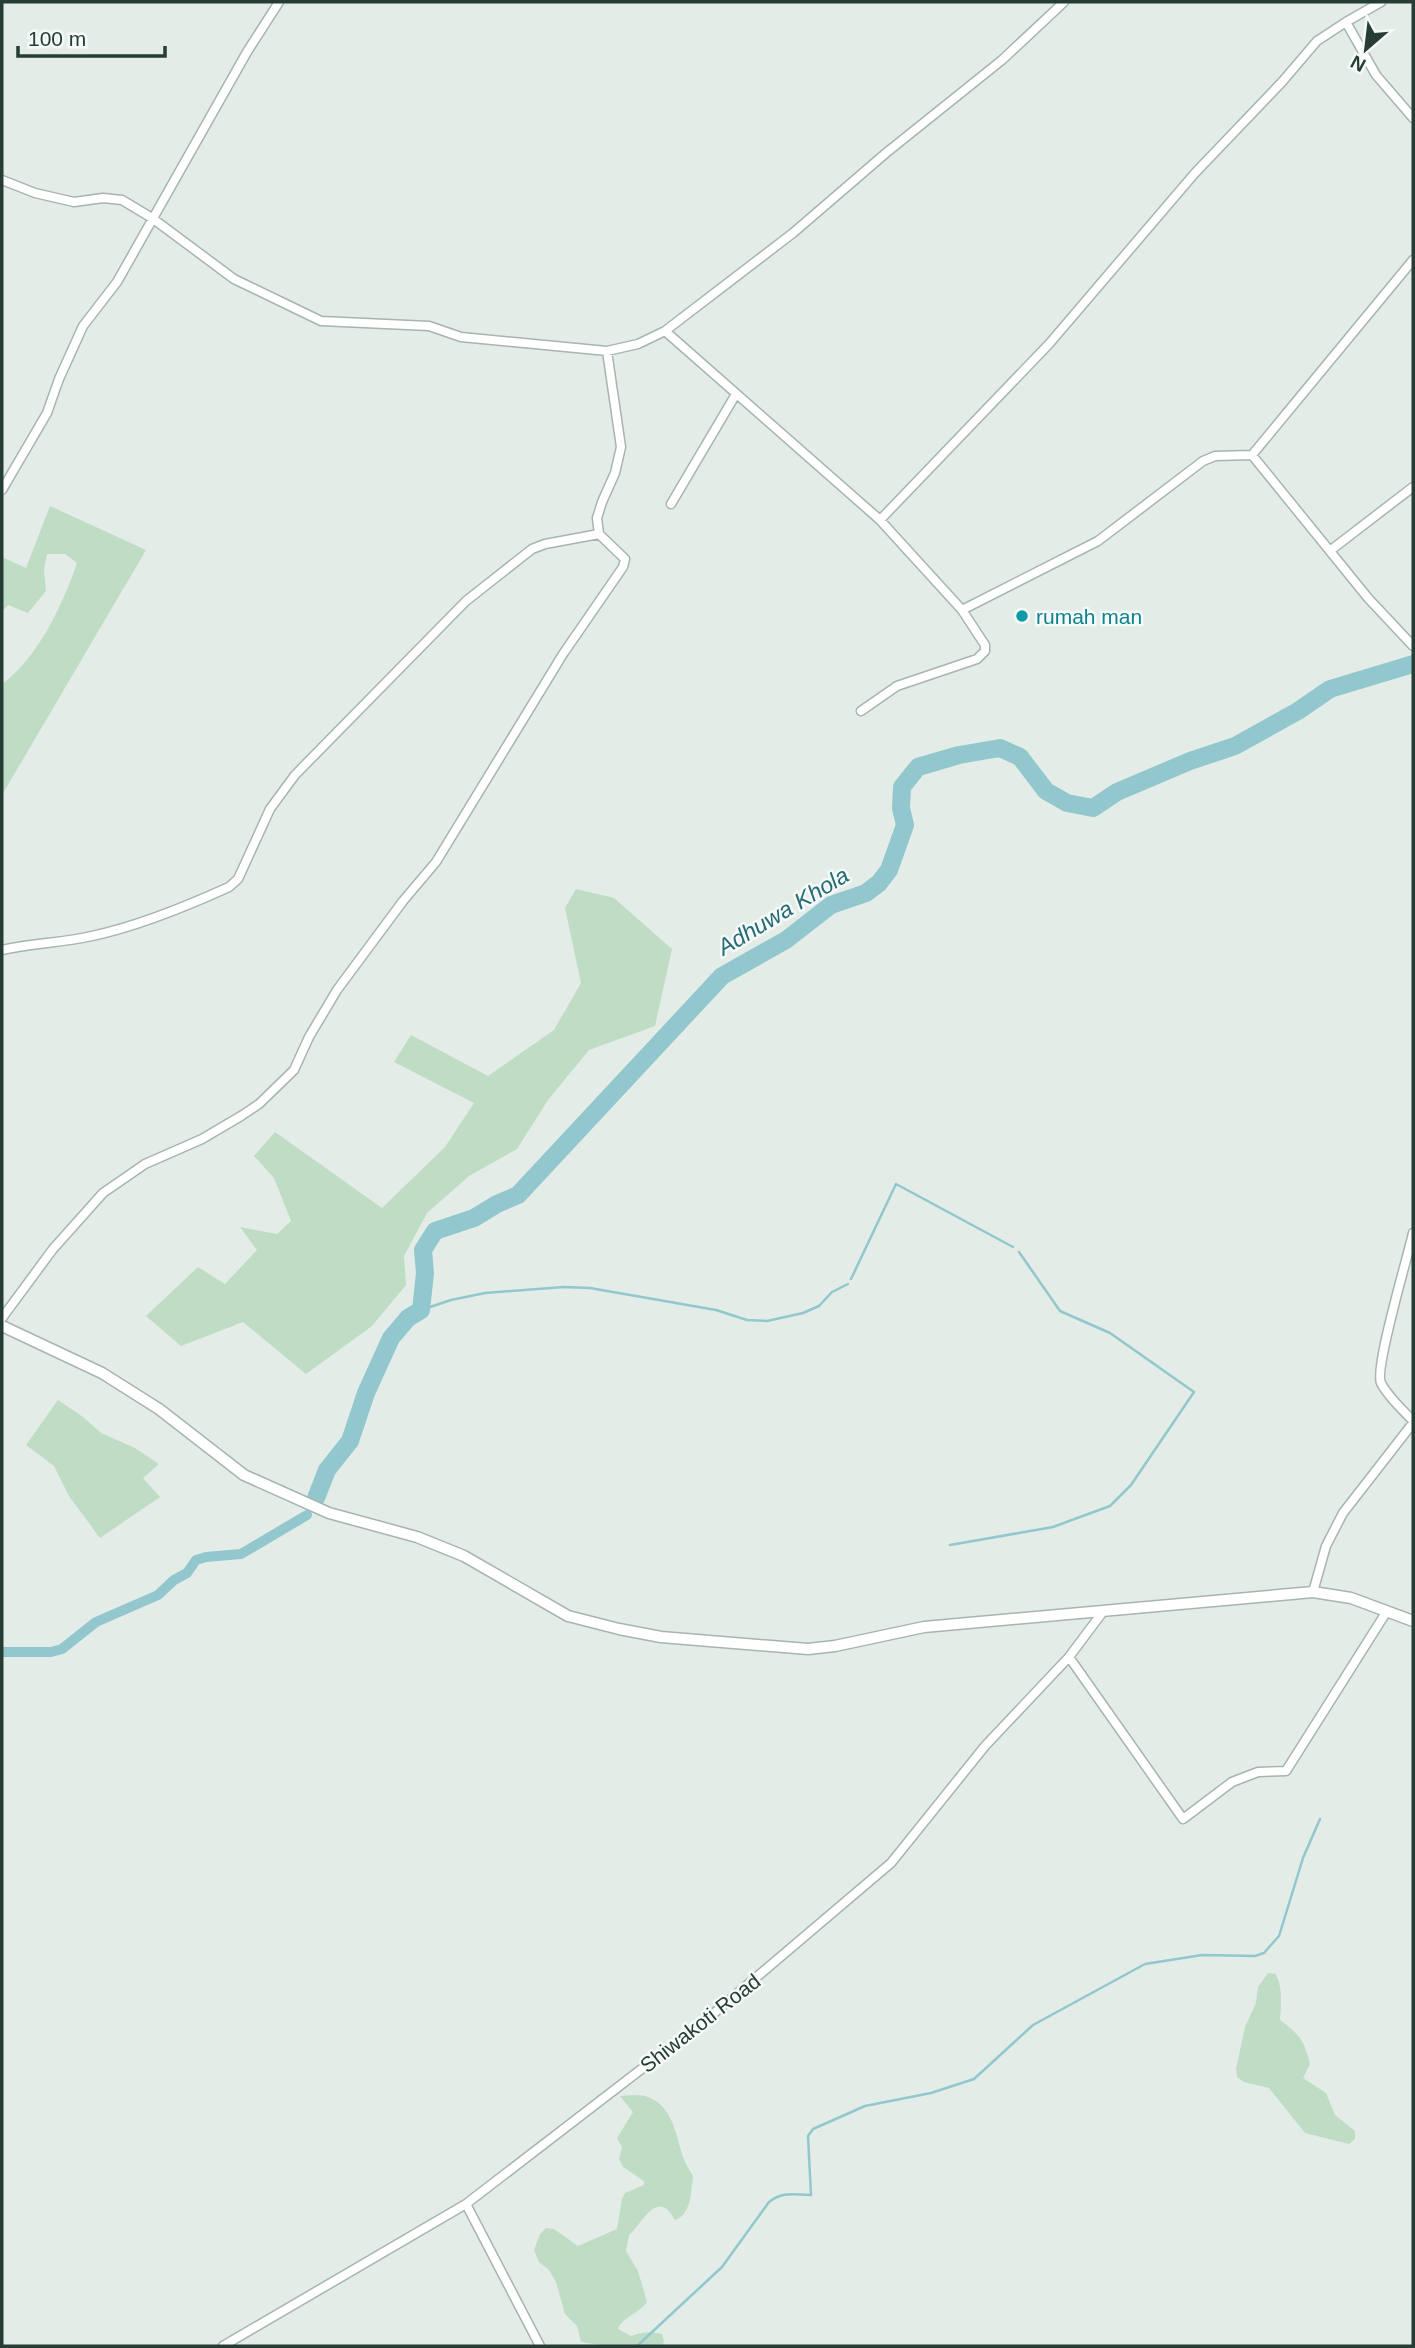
<svg xmlns="http://www.w3.org/2000/svg" width="1415" height="2348" viewBox="0 0 1415 2348" font-family="Helvetica,sans-serif">
  <rect width="100%" height="100%" fill="#e4ece8"/>
  <path fill="#bfdcc5" d="M50 506 146 550 2 795V684C38 658 63 604 77 563L65 554H47L44 570 46 591 28 613 8 605 2 612V557L26 568Z
    M576 889 614 898 672 949 655 1026 589 1050 548 1100 517 1149 469 1176 427 1213 404 1256 406 1285 372 1326 306 1374 243 1322 181 1346 146 1316 198 1267 225 1284 257 1250 240 1227 277 1234 291 1221 274 1178 254 1156 275 1132 382 1208 445 1147 474 1103 394 1062 411 1035 488 1076 554 1030 581 983 565 908Z
    M58 1400 83 1417 101 1433 135 1448 159 1464 143 1478 160 1497 100 1538 69 1496 54 1466 26 1445Z
    M1268 1973 1276 1974C1283 1989 1281 2004 1280 2020 1300 2035 1304 2040 1310 2064L1303 2078 1326 2093 1335 2115 1355 2131V2139L1349 2144 1305 2133 1269 2088 1244 2082 1237 2077 1236 2069 1245 2027 1256 2003 1258 1987Z
    M620 2096C628 2096 640 2094 648 2097 675 2107 676 2140 685 2162 687 2167 691 2172 693 2176 691 2192 691 2215 675 2220 657 2187 643 2223 629 2235L626 2251 638 2271 647 2302C639 2314 623 2316 618 2329L631 2336C641 2332 651 2331 662 2334L664 2342 662 2346H607L581 2342 577 2326 565 2314 556 2282 549 2270 539 2262 534 2250 540 2234 546 2228 554 2229 578 2246 617 2229 622 2199 625 2193 644 2185V2181L623 2167 619 2159 622 2147 617 2138 633 2112Z"/>
  <g fill="none" stroke-linecap="round" stroke-linejoin="round">
    <path stroke="#91c7cd" stroke-width="2.5" d="M851 1279 896 1184 1013 1247
      M421 1310 451 1300 485 1293 564 1287 590 1288 716 1310 747 1320 767 1321 803 1313 819 1306 832 1292 848 1284
      M950 1545 1053 1527 1110 1506 1131 1485 1194 1392 1110 1333 1060 1311 1019 1252
      M637 2346 722 2267 769 2202C783 2191 794 2195 811 2195L808 2136 813 2129 865 2106 931 2093 974 2079 1033 2025 1145 1964 1202 1955 1255 1956 1264 1953 1279 1936 1303 1858 1320 1819"/>
    <path stroke="#91c7cd" stroke-width="10" d="M2 1652H51L62 1649 96 1622 158 1595 174 1580 187 1573 196 1560 206 1557 241 1554 307 1515"/>
    <path stroke="#91c7cd" stroke-width="18" d="M316 1498 327 1470 350 1441 366 1393 391 1338 408 1318 421 1310 425 1273 423 1250 435 1231 474 1218 497 1204 518 1195 722 976 786 940 831 905 866 893 879 883 889 870 905 825 901 808 902 787 918 767 959 755 1000 748 1020 757 1046 791 1067 803 1093 808 1117 792 1190 761 1235 746 1298 711 1330 689 1413 664"/>
    <g stroke="#a7b4af" stroke-width="11">
      <path id="minor" d="M1381 2 1346 22 1376 75 1413 118
        M2 180 35 193 74 202 103 198 122 200 152 218 234 279 321 321 429 326 461 337 607 351 638 344 665 331
        M1252 455 1368 598 1413 646
        M2 490 47 413 59 379 83 326 117 282 247 52 279 2
        M671 504 736 394
        M880 520 1049 344 1195 173 1282 82 1317 41 1346 22
        M1331 550 1413 487
        M962 610 1098 541 1203 461 1215 456 1252 455 1413 260
        M861 711 897 686 977 659 985 651V645L962 610 880 520 665 331 793 233 886 153 1002 60 1064 2
        M2 950C32 943 62 943 92 936 139 926 185 907 229 887L238 879 270 809 295 775 466 601 532 549 545 544 599 534
        M1413 1233C1408 1256 1374 1369 1381 1383 1388 1397 1403 1410 1413 1421
        M2 1318 53 1249 103 1193 145 1164 202 1139 241 1116 259 1104 294 1070 309 1037 337 990 403 901 436 862 563 654 623 567 625 559 599 534 597 518 602 502 615 473 621 447 607 351
        M1313 1592 1326 1546 1343 1513 1413 1423
        M1069 1657 1183 1819 1232 1782 1258 1772 1286 1771 1387 1611
        M466 2204 540 2346
        M223 2346 466 2204 713 2014 891 1863 985 1746 1069 1657 1102 1613"/>
    </g>
    <g stroke="#a7b4af" stroke-width="13">
      <path id="tertiary" d="M2 1326 102 1373 159 1409 244 1475 329 1513 417 1537 464 1556 568 1616 619 1629 661 1637 808 1649 835 1646 924 1627 1313 1592 1351 1598 1413 1621"/>
    </g>
    <use href="#minor" stroke="#fff" stroke-width="8"/>
    <use href="#tertiary" stroke="#fff" stroke-width="10"/>
  </g>
  <circle fill="#0f9aa8" stroke="#f5f9f7" stroke-width="2.5" cx="1022" cy="616" r="7"/>
  <g text-anchor="middle" dominant-baseline="central" stroke-width="5" stroke-linejoin="round" paint-order="stroke">
    <g font-size="21" fill="#0d838f" stroke="#f5f9f7" text-anchor="start">
      <text x="1036" y="616">rumah man</text>
    </g>
    <g font-size="21" fill="#253d35" stroke="#f5f9f7">
      <text transform="translate(700 2023) rotate(-38)">Shiwakoti Road</text>
    </g>
    <g font-size="23" font-style="italic" fill="#246b74" stroke="#f5f9f7">
      <text transform="translate(783 911) rotate(-31)">Adhuwa Khola</text>
    </g>
  </g>
  <rect width="1415" height="2348" fill="none" stroke="#253d35" stroke-width="7"/>
  <g transform="translate(1366 49) rotate(208)" stroke="#f5f9f7" stroke-width="5" paint-order="stroke">
  <path d="M0-5L12 26L0 18L-12 26Z" fill="#253d35"/>
  <text y="-10" font-size="19" font-weight="bold" text-anchor="middle" fill="#253d35">N</text>
  </g>
  <path d="M18 46v10h147v-10" fill="none" stroke="#253d35" stroke-width="3.5"/>
  <text x="28" y="46" font-size="21" fill="#253d35" stroke="#f5f9f7" stroke-width="5" paint-order="stroke">100 m</text>
</svg>
